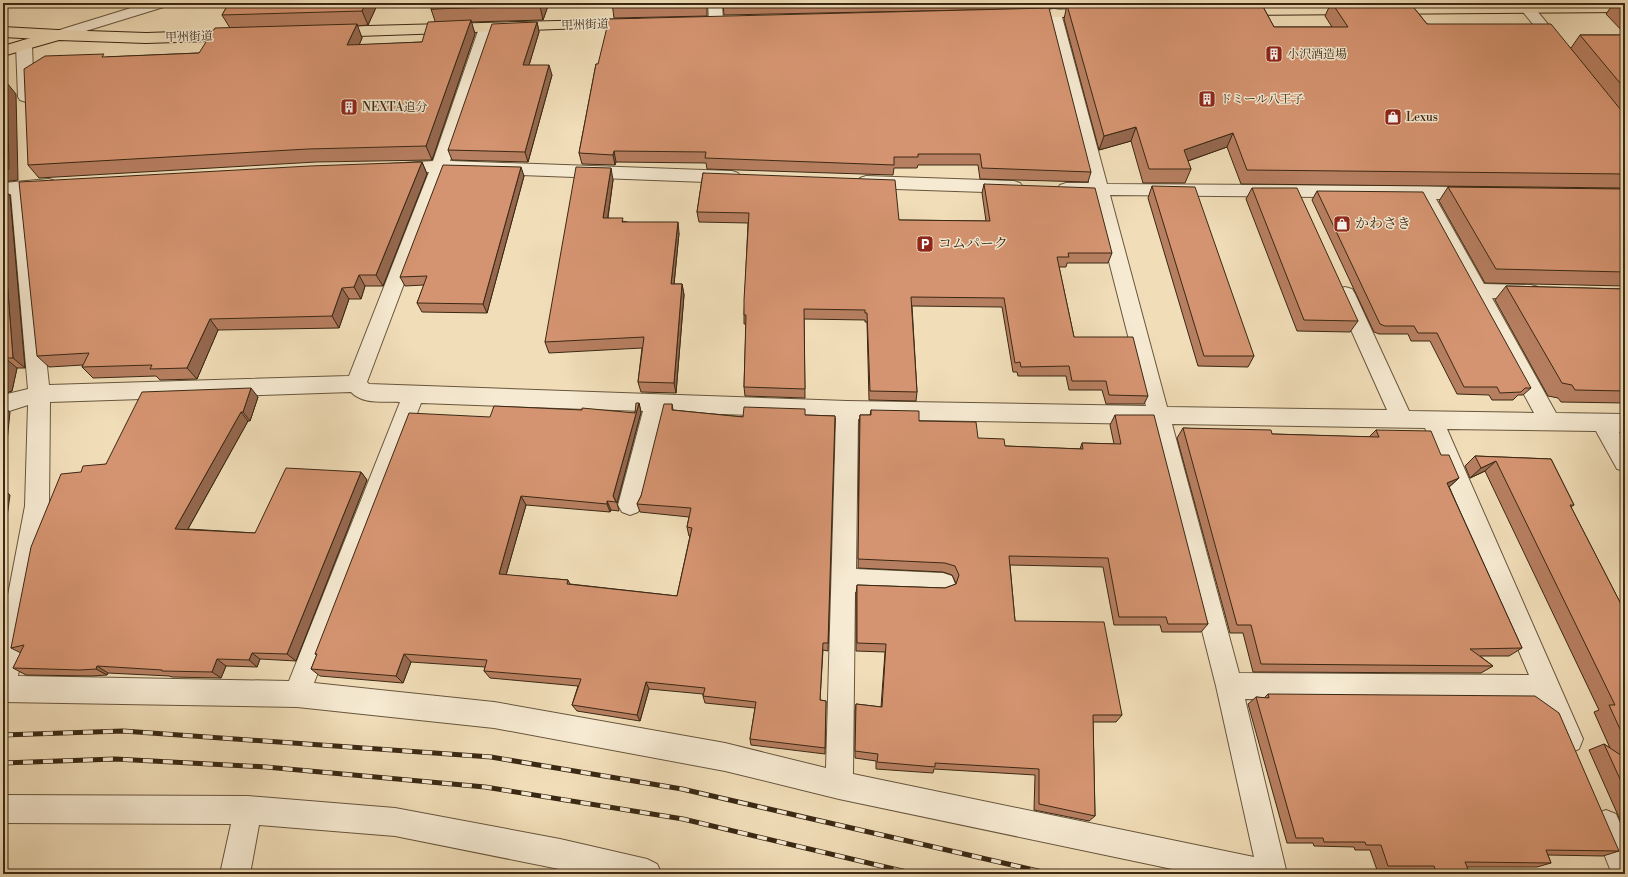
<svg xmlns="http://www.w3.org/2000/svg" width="1628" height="877" viewBox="0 0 1628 877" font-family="'Libre Bodoni','Noto Serif JP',serif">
  <rect width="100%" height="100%" fill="#f1deb9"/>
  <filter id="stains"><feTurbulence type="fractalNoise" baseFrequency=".005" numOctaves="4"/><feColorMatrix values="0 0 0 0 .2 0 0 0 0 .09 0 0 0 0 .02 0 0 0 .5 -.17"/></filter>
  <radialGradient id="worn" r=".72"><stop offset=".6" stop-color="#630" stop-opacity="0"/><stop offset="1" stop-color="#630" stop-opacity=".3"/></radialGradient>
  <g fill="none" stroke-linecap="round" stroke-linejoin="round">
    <g stroke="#68563c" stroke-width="2">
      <path id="minor" d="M147 3H169L167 6 63 38H53L50 35 53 32Z
        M708 3H722L723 21 721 24H711L709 21Z
        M1528 5 1533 6 1565 45 1568 48 1565 51H1555L1523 12 1521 9 1523 6Z
        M1054 9 1059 10 1061 13 1107 184 1423 186 1474 187 1480 189 1483 193 1480 197 1474 199H1436L1484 284 1531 285 1538 287 1541 292 1538 297 1531 299 1492 298 1556 413 1625 414V432H1619L1625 442V471L1617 469 1596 431 1447 429 1583 739 1579 749 1569 753 1559 749 1539 701 1245 699 1287 874H1196L839 799 725 771 494 728 297 707 3 702V621L25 506 28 405 3 413V395L28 389 11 194 3 195V183L49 179 55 181 58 185 55 189 28 193 49 385 349 376 429 172 395 174 389 172 386 168 389 164 433 161 479 28 482 25H492L495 28 450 161 732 171 738 173 741 177 738 181 732 183 446 172 367 382 369 384 847 401 1146 406 1092 195 1060 193 1057 189 1060 185 1066 183H1089L1047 13 1049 10ZM1110 195 1418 198 1534 413 1409 411 1355 294 1352 289 1345 287 1338 289 1335 294 1387 410 1167 407ZM351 392C363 405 384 401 400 402L289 681 18 676 49 506 50 402ZM421 403 643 411 618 505 622 512 630 515 638 512 642 505 665 412 836 418 826 768 725 743 494 702 314 683ZM858 419 1150 424 1216 686 1254 857 853 774 855 592 943 595 952 592 955 584 952 576 943 573 856 569ZM1172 424 1425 428 1529 675 1239 673Z
        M24 40 29 42 32 45 34 97 32 100 26 102 20 100 18 97 16 45 19 42Z
        M866 176 1014 181 1020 183 1023 187 1020 191 1014 193 866 188 860 186 857 182 860 178Z
        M3 795 248 796 395 808 560 839 647 859 657 864 662 874H584L395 836 259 825 250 874H220L231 824 3 823Z
        M1606 810 1616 814 1625 835V874H1612L1592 824 1596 814Z"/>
    </g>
    <g stroke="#3a2813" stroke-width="2">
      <path id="major" d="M3 27 58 30 63 32 66 35 63 38 58 40 3 37Z"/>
    </g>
    <g stroke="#3a2813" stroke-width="2">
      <path id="highway" d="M1625 4V12L1236 15 1231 14 1229 11 1231 8 1236 7Z
        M1095 9 1100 10 1102 13 1100 16 1022 18 1017 17 1015 14 1017 11 1022 10Z
        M637 19 642 20 644 23 642 26 330 37 325 35 322 32 325 29 330 27Z
        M58 30 146 33 240 30 245 32 248 35 245 38 240 40 146 43 59 40 3 56V46Z"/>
    </g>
    <use href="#minor" fill="#f6ead2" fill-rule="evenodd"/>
    <use href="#major" fill="#f1deb9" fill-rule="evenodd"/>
    <use href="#highway" fill="#f1deb9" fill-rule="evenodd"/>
    <g stroke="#3a2813" stroke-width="5">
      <path id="rail" d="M3 735 123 731 491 757 682 789 1051 874
        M3 763 115 759 266 767 485 787 683 819 915 874"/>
    </g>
    <use href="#rail" stroke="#f6ead2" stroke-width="3.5" stroke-dasharray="10" stroke-linecap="butt"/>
  </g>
  <path fill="#b77f61" stroke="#3a2813" d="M229 3H378L368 25 357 26 362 38 359 45 422 42 435 21 431 9 549 3 543 20 471 22 475 34 432 160 316 162 39 178 28 165 107 57 199 53 230 28 222 15Z
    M612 3H707V16L614 18Z
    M723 3H1066L1065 8 724 15Z
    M1079 3H1261L1274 27H1332L1325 16 1330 5H1317L1316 3H1410L1427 24 1571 48 1580 35H1625V188L1241 184 1227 147 1188 161 1191 169 1185 183H1143L1131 141 1099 150 1064 19 1067 5H1080Z
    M1614 3H1625V34L1606 14Z
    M537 22 539 32 529 65 552 75 528 162 452 160 448 150Z
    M596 64 1091 172 1088 182 980 179 978 165H918L917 168H894L893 175 707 169 706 163 616 162 615 165 582 164 579 153Z
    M422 162 427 174 383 286H365L361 299H349L339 328 218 330 197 379 160 380 156 376 93 378 82 367 83 365 49 367 37 356Z
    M703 173 899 220 986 221 982 193 984 184 1112 253 1108 263H1067L1066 267H1059L1074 337 1148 396 1144 404H1106L1102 390H1069L1066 376H1018L1017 372H1013L1002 307 912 306 917 392 916 401 869 400 867 322H865V320L804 319 805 398 745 396 744 387 746 324H744V315L748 223 699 222 697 212Z
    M524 176 487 313 422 312 417 303 424 285 405 286 400 277Z
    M613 180 608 218 679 233 674 284H682L684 295 676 393 641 392 638 382 642 348 549 353 545 342Z
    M1152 186 1254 356 1248 367 1198 366 1148 198Z
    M1448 187 1625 189V286L1485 283 1439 201Z
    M3 188 10 196 25 368H17L12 391 3 394Z
    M1252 188 1358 321 1350 332 1297 331 1246 199Z
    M1317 191 1531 388 1523 395H1518L1513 400H1492L1489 395 1457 394 1430 341H1411L1408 334H1379L1374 332 1312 200Z
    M1506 286 1625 289V403L1561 402 1558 398 1548 396 1495 300Z
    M258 397 250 421H248L188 529 255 533 361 472 367 480 296 661 260 659 257 667 226 666 221 678 172 677 169 676 108 673 107 675 92 676 26 675 13 668 21 653 11 648 81 472 106 464Z
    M639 403 641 412 617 503 619 511 611 510 610 512 526 505 506 575 568 580 570 584 677 596 690 536H689L687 527 689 517 640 512 637 504 641 496 672 404 673 410 743 417 805 415 835 416 828 651 823 650 820 700 826 701 825 754 751 745 750 739 755 708 705 703 703 696V694L649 689 640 721 577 711 572 705 578 686 490 678 484 671 485 667 411 662 403 683 320 676 311 669 317 655 315 654 490 417 635 413Z
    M871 410 919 421 1005 446 1080 449 1082 443 1114 444 1110 425 1115 415 1208 624 1201 632H1162L1160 625H1114L1103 567 1010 565 1015 621 1122 715 1116 722H1093L1095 816 1089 821 1034 810 1035 775 934 769 933 773 876 769V761L855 758V711L856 704 881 707 885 652 856 651V594L857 585 945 588 956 584V583L952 575 943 572 858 568 859 426 860 415H870Z
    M1183 428 1272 434 1369 437 1376 430 1441 455 1459 478 1449 487 1522 648 1509 656H1480L1493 666 1481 673 1253 672 1243 633H1230L1177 438Z
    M1475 456 1551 459 1574 505 1571 507 1625 612V831L1589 750 1604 744 1610 748 1594 712 1599 710 1485 471 1470 478 1465 466Z
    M1268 694 1619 851 1603 856 1548 855 1551 863 1537 867H1467L1470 874H1424L1422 870H1377L1370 850H1355L1354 847 1314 846 1313 843H1287L1248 704 1256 697 1264 698Z"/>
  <path fill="#95684f" stroke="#3a2813" d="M366 3H378L368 25 362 11Z
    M540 3H549L543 20 540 6Z
    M471 20 475 34 432 160 426 146Z
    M537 22 539 32 526 75 523 65Z
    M357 24 362 38 353 59 347 45Z
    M549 65 552 75 528 162 525 152Z
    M3 75 4 76V102L3 101Z
    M7 83 16 94 18 180 3 182V170Z
    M1136 127 1131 141 1099 150 1104 136Z
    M1233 133 1227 147 1179 164 1184 150Z
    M614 151 616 162 615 165 613 155Z
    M422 162 427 174 383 286 376 275Z
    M521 167 524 176 487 313 483 304Z
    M611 168 613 180 606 229 603 218Z
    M3 188 10 196 25 368 13 358 3 227Z
    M678 222 679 233 673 295 671 284Z
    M359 275 365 286 361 299 354 287Z
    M682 284 684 295 676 393 674 383Z
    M342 288 349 299 339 328 332 316Z
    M210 319 218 330 197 379 187 368Z
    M5 358 17 368 12 391 3 394V370Z
    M251 388 258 397 250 421 243 412Z
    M639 403 641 412 617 503 613 496Z
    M3 406 10 412 3 482Z
    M241 412 248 421 184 536 175 529Z
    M1496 461 1485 471 1470 478 1481 468Z
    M361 472 367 480 296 661 287 654Z
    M1459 478 1448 488 1447 483Z
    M3 489 10 495 3 546Z
    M521 496 526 505 504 582 499 574Z
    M607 501 611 510 610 512 607 504Z
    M252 653 260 659 257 667 249 660Z
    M404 654 411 662 403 683 396 676Z
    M217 659 226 666 221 678 212 672Z
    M97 666 108 673 107 675 96 669Z
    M646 682 649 689 640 721 637 715Z"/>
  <path fill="#d59471" stroke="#3a2813" d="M229 3H366L362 11 222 15Z
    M432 3H540V6L431 9Z
    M612 3H648L611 4Z
    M1261 3 1274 27H1348L1332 3H1410L1427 24H1551L1625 115V174L1247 170 1233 133 1184 150 1191 169H1149L1136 127 1104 136 1067 5Z
    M1619 3H1625V9Z
    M1049 8 1091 172 982 168 980 154H918V157H894V165L705 158 706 152 614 151 613 155 579 153 596 64H598L609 19Z
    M471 20 426 146 308 149 28 165 24 69 45 56 104 54 102 57 199 53 215 28 357 24 347 45 422 42 428 22Z
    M537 22 523 65H549L525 152 448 150 492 24Z
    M1580 35H1625V89Z
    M7 83 9 169 3 170V86Z
    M422 162 376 275H359L354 287 342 288 332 316 210 319 187 368 150 369 152 365 82 367 89 353 37 356 19 182 310 166Z
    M443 165 521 167 483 304 417 303 427 276 400 277Z
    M576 167 611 168 603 218H623L622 222H678L671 284H682L674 383 638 382 644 337 545 342Z
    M703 173 895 180 899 220 990 221 984 184 1095 188 1112 253H1068L1069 257H1057L1074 337H1133L1148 396 1109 395 1106 381H1072L1069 366 1021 367 1020 362 1015 363 1004 298 911 297 917 392 870 391 867 313H865V310L804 309 805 389 744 387 746 315H744V300L749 213 697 212Z
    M1152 186 1195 187 1254 356H1204Z
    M1448 187 1625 189V272L1496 269Z
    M1252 188H1297L1358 321 1304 320Z
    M1317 191 1423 192 1531 388H1525L1521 392 1500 393 1497 387H1464L1437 333H1418L1414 326H1385L1380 324Z
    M3 227 13 358H5L3 370Z
    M1506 286 1625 289V391L1575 390 1572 385 1562 383Z
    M251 388 243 412H241L175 529 255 533 286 468 361 472 287 654 252 653 249 660 217 659 212 672 162 671V670L97 666 96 669 80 670 13 668 24 645 11 648 31 547 61 474 81 472 83 466 106 464 142 392Z
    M636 403H639L613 496 616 502 607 501V504L521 496 499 574 568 580 567 584 677 596 692 528 687 527 691 508 637 504 641 496 664 404H672V410L743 417 744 407 805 409V415L835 416 828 643H823L820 700 826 701 825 748 750 739 756 702 703 696 705 688 646 682 637 715 572 705 581 679 484 671 487 660 404 654 396 676 311 669 317 654H315L409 413 490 417 494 406 582 410V408L635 413Z
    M871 410 919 411V421L976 422 978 438 1004 439 1005 446 1083 449 1082 443 1121 444 1115 415H1154L1208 624H1168L1166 617H1119L1108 558 1009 556 1015 621 1104 622 1122 715H1093L1095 816 1039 804V769L935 763V767L877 762 878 754 855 751 856 704 882 707 886 644 857 643V585L945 588 956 584 959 575 955 566 945 563 858 559 860 415H871Z
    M1183 428 1271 430 1272 434 1379 437 1376 430 1431 431 1441 455H1449L1459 478 1447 483 1522 648 1470 649 1493 666 1261 664 1251 625H1237Z
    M1475 456 1551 459 1574 505H1570L1625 612V740L1609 705H1615L1496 461 1481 468Z
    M1268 694 1535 696 1559 713 1619 851 1546 850 1551 863 1465 862 1470 874H1437L1434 866H1388L1381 845H1366L1365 842H1324L1323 838H1296L1256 697 1269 698Z
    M1604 744 1625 758V790Z"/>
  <defs>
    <g id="building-square" transform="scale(0.9)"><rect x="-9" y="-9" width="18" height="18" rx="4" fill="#8f2418" stroke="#f6ead2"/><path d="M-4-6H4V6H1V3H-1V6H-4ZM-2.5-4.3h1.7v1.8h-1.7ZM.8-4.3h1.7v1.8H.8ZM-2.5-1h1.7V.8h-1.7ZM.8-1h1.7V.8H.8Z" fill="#fff"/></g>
    <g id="shop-square" transform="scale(0.9)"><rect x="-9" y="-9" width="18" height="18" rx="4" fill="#8f2418" stroke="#f6ead2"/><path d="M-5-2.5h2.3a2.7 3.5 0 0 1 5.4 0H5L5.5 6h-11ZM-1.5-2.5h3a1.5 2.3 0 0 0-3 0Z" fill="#fff"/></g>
    <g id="parking-square" transform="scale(0.9)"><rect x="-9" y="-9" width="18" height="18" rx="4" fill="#8f2418" stroke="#f6ead2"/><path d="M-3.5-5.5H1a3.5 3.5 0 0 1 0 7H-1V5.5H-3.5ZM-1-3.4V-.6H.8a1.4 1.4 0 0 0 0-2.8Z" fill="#fff"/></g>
  </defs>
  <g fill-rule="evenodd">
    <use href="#building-square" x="1274" y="54"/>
    <use href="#building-square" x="1207" y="99"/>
    <use href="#building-square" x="349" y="107"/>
    <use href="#shop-square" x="1393" y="117"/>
    <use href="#shop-square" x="1342" y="224"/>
    <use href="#parking-square" x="925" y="244"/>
  </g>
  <g text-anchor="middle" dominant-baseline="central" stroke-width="3" stroke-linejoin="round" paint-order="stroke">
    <g font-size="12" fill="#3a2813" stroke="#f6ead2">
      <text transform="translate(585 25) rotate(-2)">甲州街道</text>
      <text transform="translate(189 37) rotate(-2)">甲州街道</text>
    </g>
    <g font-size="12" fill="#3a2813" stroke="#f6ead2" text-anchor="start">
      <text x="1287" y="54">小沢酒造場</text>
      <text x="1220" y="99">ドミール八王子</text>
      <text x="362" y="107">NEXTA追分</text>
      <text x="1406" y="117">Lexus</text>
    </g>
    <g font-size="14" fill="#3a2813" stroke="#f6ead2" text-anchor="start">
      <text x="1355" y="224">かわさき</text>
      <text x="938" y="244">コムパーク</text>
    </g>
  </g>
  <rect width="1628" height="877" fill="none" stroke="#f1deb9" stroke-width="16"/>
  <rect x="4" y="4" width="1620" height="869" fill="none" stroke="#3a2813" stroke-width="2"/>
  <rect x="8" y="8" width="1612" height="861" fill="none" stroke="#3a2813"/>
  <rect width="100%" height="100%" filter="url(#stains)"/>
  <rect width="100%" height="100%" fill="url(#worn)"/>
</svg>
